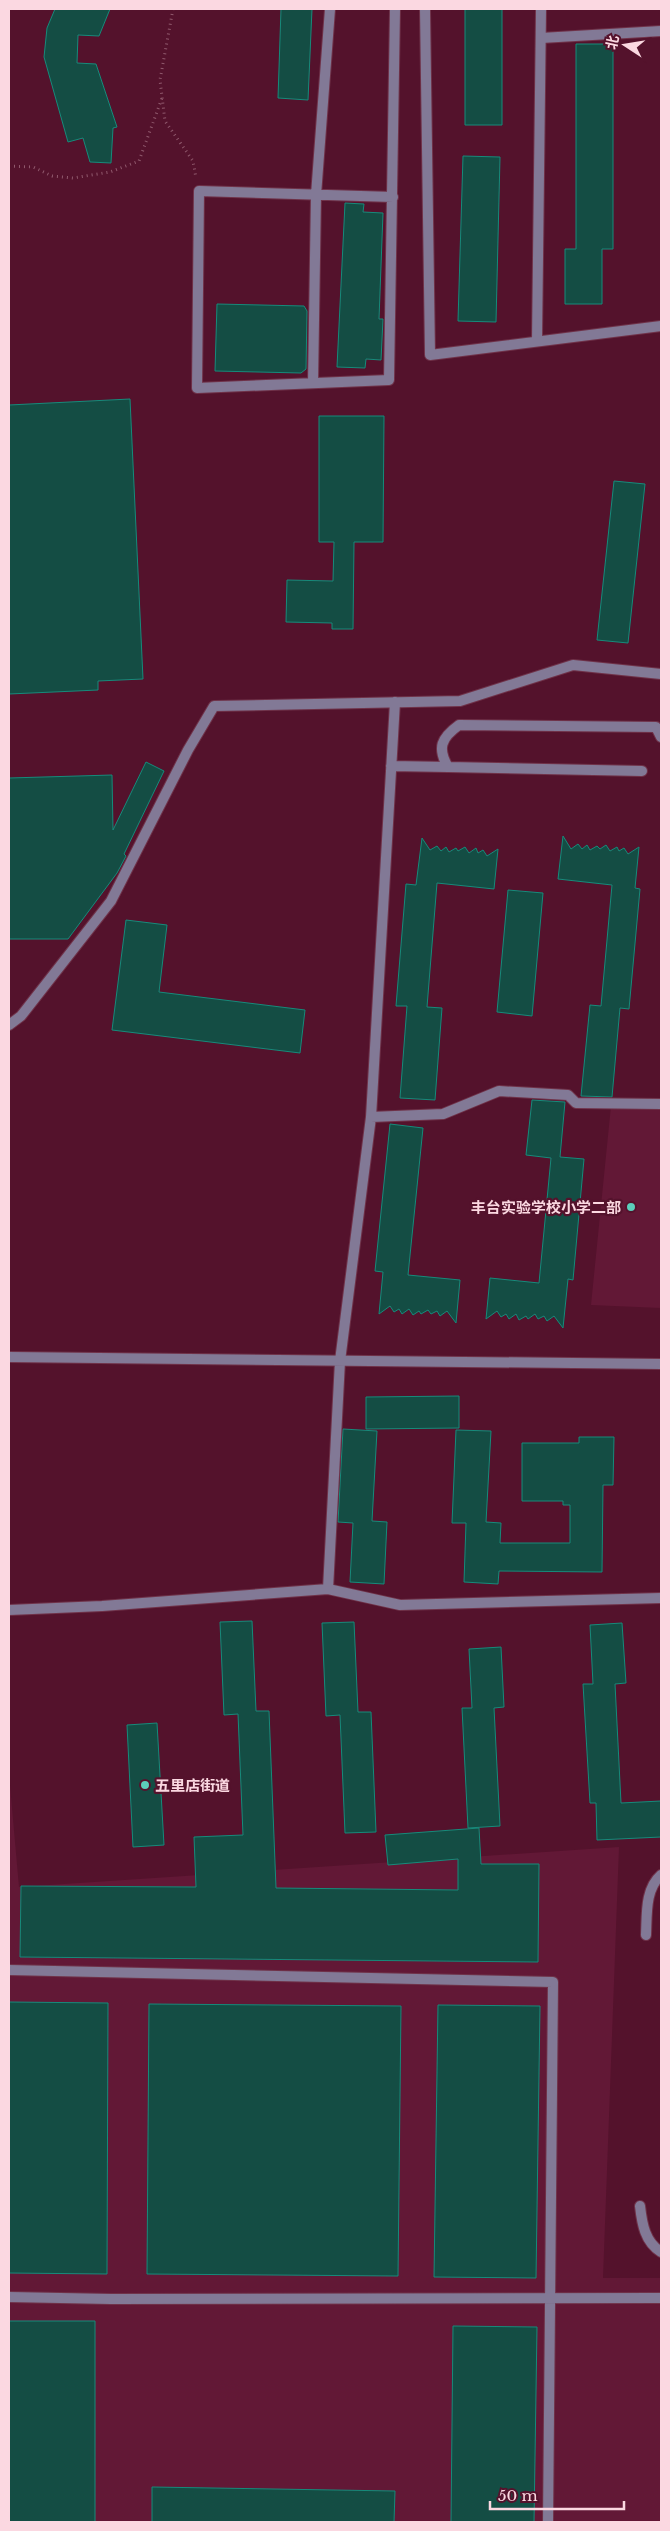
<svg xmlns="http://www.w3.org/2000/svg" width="670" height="2531" viewBox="0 0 670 2531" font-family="'Libre Baskerville','Noto Sans SC',serif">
  <rect width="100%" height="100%" fill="#54122c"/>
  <path fill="#621836" d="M611 1106 661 1109V1308L591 1305Z
    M9 1774 19 1887 619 1847 603 2278H661V2522H9Z"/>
  <path fill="#144d44" stroke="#168b7b" d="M55 9H110L99 36 78 35 77 63 96 64 117 127 113 128 111 163 90 162 83 138 68 142 44 57 47 28Z
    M281 9H312L308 100 278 98Z
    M465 9H502V125H465Z
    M576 44H613V249H602V304H565V249H576Z
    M463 156 500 157 496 322 458 321Z
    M345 203 364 204 363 212 383 213 379 319H383L381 360 366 359 365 368 337 367Z
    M217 304 304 306 307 311 306 369 301 373 215 371Z
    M130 399 143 679 98 681V690L9 694V405Z
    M319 416H384L383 542H354L353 629H332V623L286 622 287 580 333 581 334 542H319Z
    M614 481 645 484 628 643 597 640Z
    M146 762 164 771 124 854 126 856 117 873 68 939H9V778L112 775 113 830Z
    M563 836 571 849 578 844 582 849 587 845 590 850 597 846 600 849 606 845 610 851 617 847 619 851 624 848 628 854 639 847 635 888 640 889 629 1009 620 1008 612 1097 581 1096 590 1005 601 1006 612 885 558 879Z
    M422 838 430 850 437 846 441 851 446 847 449 852 456 848 458 851 465 847 469 853 476 848 478 853 483 850 487 856 498 849 494 889 437 883 427 1007 442 1008 435 1100 400 1098 407 1006H396L406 884 416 885Z
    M508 890 543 893 532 1016 497 1012Z
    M126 920 167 925 159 992 305 1010 300 1053 112 1030Z
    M532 1100 565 1102 560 1157 584 1159 573 1280 568 1279 563 1328 554 1316 547 1321 544 1316 538 1319 535 1314 528 1319 526 1316 519 1320 516 1314 509 1319 506 1314 501 1317 497 1311 486 1319 490 1278 539 1283 551 1158 526 1155Z
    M390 1124 423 1128 408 1275 460 1280 456 1323 447 1311 440 1316 437 1311 431 1314 428 1310 421 1314 419 1311 413 1315 409 1309 402 1314 399 1309 394 1312 390 1306 379 1314 383 1272 375 1271Z
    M459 1396V1428L366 1429V1397Z
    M343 1429 377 1431 372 1521 387 1522 384 1584 350 1582 353 1523 338 1522Z
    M456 1430 491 1431 486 1522 501 1523 500 1543H570V1505H563V1501H522V1443H579V1437H614L613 1485H603L602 1572 499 1571 498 1584 464 1582 466 1523H452Z
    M252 1621 256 1711H269L276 1888 458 1890V1859L388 1865 385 1835 479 1828 481 1864H539L538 1962 20 1957 21 1886 196 1887 194 1837 243 1835 238 1714 224 1715 220 1622Z
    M354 1622 358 1712H371L376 1832 345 1833 340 1715 326 1716 322 1623Z
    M622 1623 626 1683 615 1684 621 1803 661 1801V1837L597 1840 596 1803H590L583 1684H593L590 1625Z
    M501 1647 504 1707 494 1708 500 1826 468 1828 462 1708H472L469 1649Z
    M157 1723 164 1845 133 1847 127 1725Z
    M9 2002 108 2003 107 2274 9 2273Z
    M149 2004 401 2006 398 2276 147 2274Z
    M438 2005 540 2006 536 2278 434 2277Z
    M9 2321H95V2522H9Z
    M453 2326 537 2327 534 2522H451Z
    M152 2487 395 2491 394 2522H152Z"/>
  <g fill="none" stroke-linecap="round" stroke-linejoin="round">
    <g stroke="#6f3249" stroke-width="12">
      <path id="minor" d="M425 9 430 355 661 326
        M541 38 661 31
        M393 197 199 191 197 388 389 380 395 9
        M537 341 541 9
        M313 383 316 195 330 9
        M391 766 448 767
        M642 771 448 767C437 748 441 738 459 725L656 727 661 737
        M9 1025 21 1016 111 901 188 750 214 706 460 701 573 665 661 674
        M371 1117 443 1114 499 1091 568 1095 576 1103 661 1104
        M9 1357 661 1364
        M328 1589 340 1361 371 1117 395 702
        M9 1610 102 1606 328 1589 400 1605 661 1598
        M646 1935C647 1914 645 1889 661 1875
        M9 1970 553 1982 548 2522
        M640 2206C642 2224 645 2242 661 2252
        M9 2297 111 2299 661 2298"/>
    </g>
    <path stroke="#90596d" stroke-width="3" stroke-dasharray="1 4" stroke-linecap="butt" d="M173 9 160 80 165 121 193 161 196 178
      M9 166 33 167 52 176 73 178 110 172 139 161 162 98"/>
    <use href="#minor" stroke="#827996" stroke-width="10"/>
  </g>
  <g fill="#5ccebb" stroke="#54122c" stroke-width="2">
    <circle cx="631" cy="1207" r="5"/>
    <circle cx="145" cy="1785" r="5"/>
  </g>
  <g text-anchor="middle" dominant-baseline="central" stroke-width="4.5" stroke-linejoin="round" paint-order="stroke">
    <g font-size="15" font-weight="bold" fill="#fbd8e1" stroke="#54122c" text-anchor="end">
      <text x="621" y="1207">丰台实验学校小学二部</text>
      <text x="155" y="1785" text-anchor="start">五里店街道</text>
    </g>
  </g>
  <rect width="670" height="2531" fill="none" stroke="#fbd8e1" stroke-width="20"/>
  <g transform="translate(625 45) rotate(282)" stroke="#54122c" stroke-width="4" paint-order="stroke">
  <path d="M0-4L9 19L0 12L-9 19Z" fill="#fbd8e1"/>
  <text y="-8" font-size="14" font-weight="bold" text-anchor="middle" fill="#fbd8e1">北</text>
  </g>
  <path d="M490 2501v8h134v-8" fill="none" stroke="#fbd8e1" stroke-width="2.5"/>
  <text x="498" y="2501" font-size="15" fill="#fbd8e1" stroke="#54122c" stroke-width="4" paint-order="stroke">50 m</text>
</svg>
